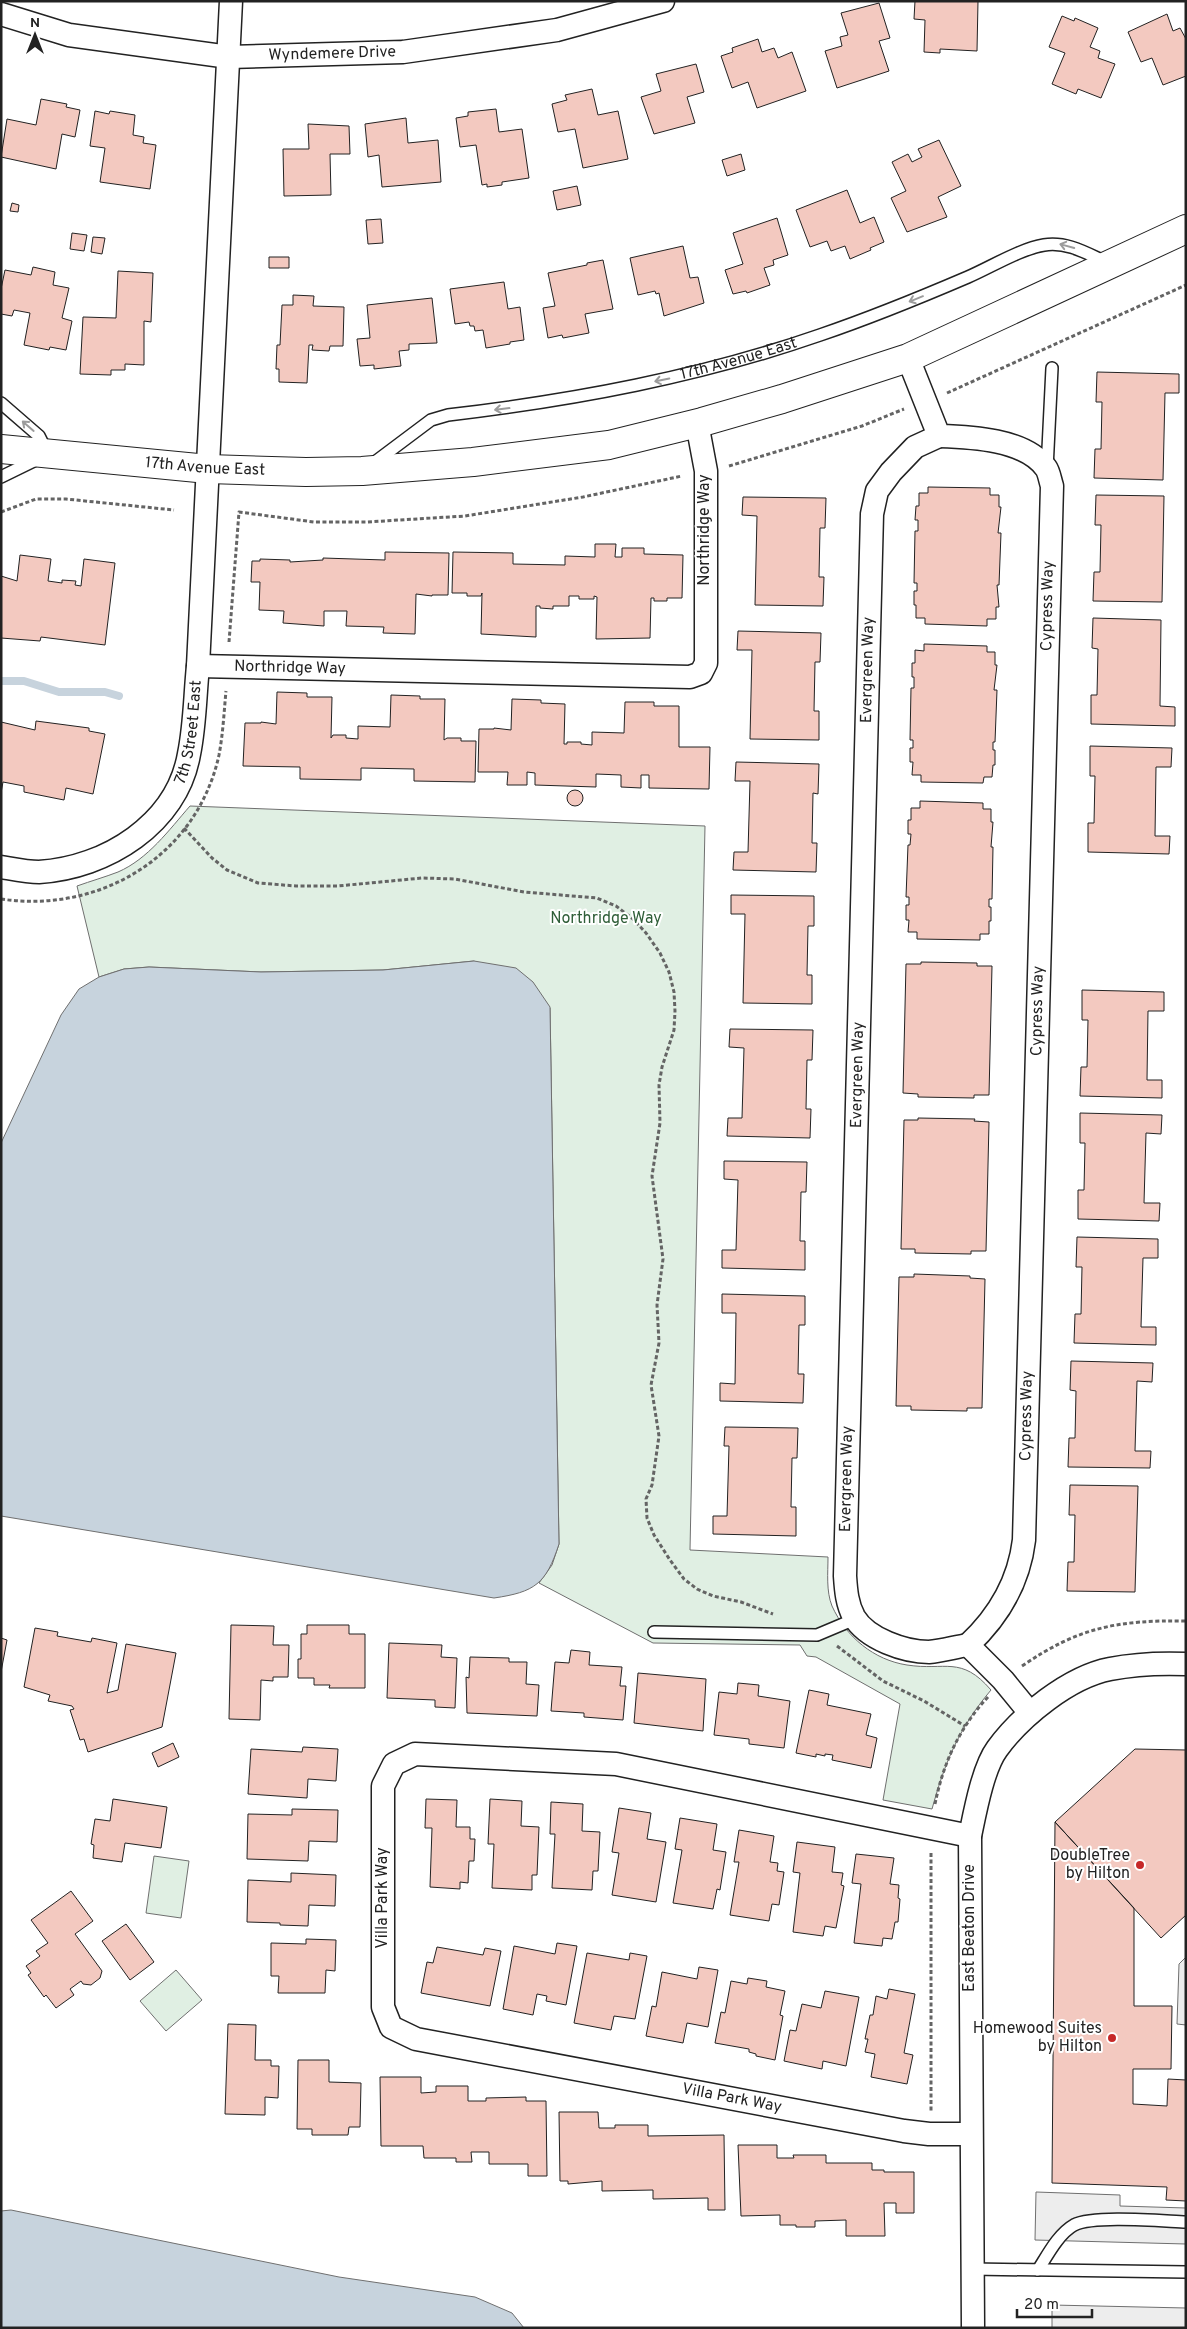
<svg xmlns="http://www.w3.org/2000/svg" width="1187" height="2329" viewBox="0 0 1187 2329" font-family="Overpass,sans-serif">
  <rect width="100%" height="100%" fill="#fff"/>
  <path fill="#e0efe3" stroke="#6f6f6f" d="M190 806 705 826 690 1550 828 1557C828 1573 826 1591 832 1606 846 1637 874 1660 907 1665 945 1671 961 1655 991 1690 959 1728 945 1762 932 1809L883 1800 900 1704 816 1657 807 1656 800 1645 653 1643 539 1583 552 1565 559 1544 550 1008 474 961 383 970 261 972 149 967 124 969 99 977 77 886C91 881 105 877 118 872 148 859 169 830 190 806Z
    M154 1856 189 1861 181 1918 146 1913Z
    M176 1970 202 2000 166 2031 140 2001Z"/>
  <path fill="#ededed" stroke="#6f6f6f" d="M1186 1957V2025L1177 2024 1179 1964Z
    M1036 2192 1120 2195V2206L1186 2208V2244L1035 2240Z
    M1052 2305 1186 2308V2328H1052Z"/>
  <path fill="#c7d3dd" stroke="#6f6f6f" d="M474 961 516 968 533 982 550 1007 559 1544C546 1584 535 1592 494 1598L1 1516V1143L61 1015 79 989 99 977 124 969 149 967 261 972 383 970Z
    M11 2210 339 2277 475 2297 512 2313 524 2328H1V2211Z"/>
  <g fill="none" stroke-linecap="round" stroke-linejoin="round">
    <path stroke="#c7d3dd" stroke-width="8" d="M1 681H24L59 692H105L119 696"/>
  </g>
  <path fill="#f3c9c0" stroke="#222" d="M915 1H978L977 51 940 49V53L924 52 925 20 914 19Z
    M879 3 890 38 879 41 889 71 837 88 825 51 842 46 840 37 848 35 841 13Z
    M1167 14 1173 31 1180 28 1186 39V76L1163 85 1152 58 1141 62 1128 32Z
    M1062 16 1074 21 1075 18 1098 28 1090 47 1100 51 1098 58 1115 64 1101 98 1078 89 1076 94 1052 84 1065 53 1049 47Z
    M758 39 762 52 774 48 778 58 792 52 806 91 757 108 748 82 732 88 721 56 733 52 732 48Z
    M696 64 704 92 687 97 695 123 654 134 641 97 661 91 656 74Z
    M592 89 598 115 618 111 628 159 583 168 575 129 558 132 552 104 567 100 565 95Z
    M41 99 67 104 66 107 80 110 75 137 62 134 56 169 1 157 7 119 36 125Z
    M496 109 499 132 522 129 529 178 502 182V185L487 187V184L482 185 476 145 460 147 456 118 468 116V112Z
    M95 111 109 114 110 111 135 115 133 135 144 137 143 143 156 145 150 189 100 182 105 148 90 146Z
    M406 118 408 143 438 140 441 182 382 187 379 155 368 157 365 124Z
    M308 124 349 126 350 154H330L331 195 284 196 283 149H309Z
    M939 140 961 186 938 197 947 217 907 232 891 198 906 191 892 162 908 154 912 162 922 157 918 149Z
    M741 154 745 170 727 176 722 160Z
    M577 186 581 205 557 210 553 191Z
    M847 190 860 223 874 217 884 242 870 248 871 250 850 259 845 246 831 251 827 241 810 247 796 210Z
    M12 203 19 205 18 212 10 211Z
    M777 218 788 255 773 260 774 265 764 268 770 285 747 293 746 291 733 294 725 270 743 264 733 233Z
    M381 219 383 243 368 244 366 220Z
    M72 233 87 235 84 251 70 249Z
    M93 237 105 238 102 254 91 252Z
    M683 246 690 278 698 277 704 303 664 316 659 293 656 294 655 291 638 295 630 258Z
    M269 257H289V268H269Z
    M603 260 613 309 585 314 589 333 563 338 562 335 548 338 543 308 555 306 548 273 587 265V263Z
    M33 267 55 272 53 285 69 288 62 318 72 321 66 350 50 347 49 350 24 345 30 313 14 310 12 316 1 314V289L5 270 31 275Z
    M118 271 153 273 151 322 144 321V365L125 364V370H111V375L80 374 83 317 116 318Z
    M504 282 508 309 520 307 524 340 510 342V344L486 348 483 330 475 331 474 326H470L469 322 455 324 450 289Z
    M293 295 314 296 313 306 344 307 343 346H330L329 351 312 350 313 345H309L307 383 279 382V369H276L277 345H280L282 305H293Z
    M432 298 437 343 409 344V350L399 351 401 366 374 369V365L360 366 357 339 370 338 367 305Z
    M1097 372 1179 374V393H1165L1163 480 1094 478 1095 449H1101L1102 402H1096Z
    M928 487 990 488V495H999V507H1001L998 533H1001L999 585H997L999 607H996V619H987V626L925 624V618H916V605H914V591H917V583H914L915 531H918V520H915L916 506H919V493H928Z
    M1096 495 1164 496 1162 602 1093 601 1094 572H1100L1101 525H1095Z
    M743 497 826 498 825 528H820L819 577H824L823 606 755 605 757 516 742 515Z
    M595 544H616L615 557H622V548H644V554L683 555 682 598H667V601H654V598H651L650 638 596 639 597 597 594 596V599H579V596H569V606H553V609L540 608V606H536V637L481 634 482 593 481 596H467V593H452L453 552 513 553V564L565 565V556L595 557Z
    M385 552 449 553 448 595H432V596L416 594 415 634 383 633 384 627 346 626 347 611H324V626L283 623 284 611 259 610 260 582H251L252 561H260V559L290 560V562L323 560V558L385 560Z
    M20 555 51 559 48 581 62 583V580L76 581 75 585 81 586 84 559 115 563 105 645 41 637 40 641 1 638V576L17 581Z
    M1093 618 1161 620 1160 706 1175 707V726L1091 724V695H1097L1098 649 1092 648Z
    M738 631 821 633 820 662H815L814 711H819V740L750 739 752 650H737Z
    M924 644 987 646V652H995V665H997L994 690H997L995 742H993V750H995V765H993L992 777H984L983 783 921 782V775H912L913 762H910V748H913V740H910L911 688H914V677H912V663H915V650L924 651Z
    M277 692 307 693V697H332L331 738 333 735H346V738L358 739V726L390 727 391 695 420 696V699H445L444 740 447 738H461V741H476L475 782 414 781V769L361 768V780L300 779V767L243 766 245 723H261V722L276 724Z
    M512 699 541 700V703L565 704 564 744H567V742H581V744L592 745V732L624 733 625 702H654V706H679V747H710L709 789 649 788V775H641V788L621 787V775L596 774V787L535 785V773L527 772V785H507L508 772H478L479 729H494V728L511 730Z
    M36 721 89 728V731L105 734 93 794 66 788 64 800 24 792V786L3 782 1 793V722L35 730Z
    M1090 746 1172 748 1171 767H1156L1155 836H1170L1169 854 1088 852V823H1094L1095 776H1090Z
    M736 762 819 764 818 794 813 793 812 843H817L816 872 733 870 734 852H748L750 781H735Z
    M567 798a8 8 0 1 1 16 0a8 8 0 1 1-16 0Z
    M920 801 983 803V809H991V822H993L991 847H993L992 899H989V907H991V921H989V934H980V940L917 939V932H908L909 920H906V905H909V897H906L908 845H910L911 834H908V820H911V808H920Z
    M731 895 814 896V926H808L807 975H812V1004L743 1003 745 914H731Z
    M921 962 977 963V966H992L989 1095H974V1098L918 1097V1094L903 1093 906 964H921Z
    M1082 990 1164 992V1011H1148L1147 1080H1162V1098L1080 1096 1081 1067H1087L1088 1020H1082Z
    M730 1029 813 1030 812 1060H807L806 1109H811L810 1138 727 1136 728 1118H742L744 1048 729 1047Z
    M1080 1113 1162 1115 1161 1134 1146 1133 1144 1203H1160L1159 1221 1078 1219V1190H1084L1085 1143H1080Z
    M918 1118 975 1119 974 1121 989 1122 986 1251H971V1254L915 1253V1249H901L904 1120H918Z
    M724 1161 807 1162 806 1192H801L800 1241H805V1270L722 1268V1250H736L738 1180 724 1179Z
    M1077 1237 1158 1239V1258H1143L1141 1327H1156V1345L1074 1343 1075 1314H1081L1082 1267H1076Z
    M914 1274 970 1276V1278L985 1279 982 1408H967V1411L911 1410V1406H896L899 1277H914Z
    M722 1294 805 1296V1325H799L798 1374H804L803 1403 720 1401V1383L735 1384 736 1313H722Z
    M1071 1361 1153 1363 1152 1382 1137 1381 1135 1451H1151L1150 1468 1068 1467 1069 1438H1075L1076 1391 1070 1390Z
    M725 1427 798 1428 797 1458H792L791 1507H796V1536L713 1534V1516H727L729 1446H724Z
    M1070 1485 1138 1486 1135 1592 1067 1591 1068 1562H1074L1075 1515H1069Z
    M231 1625 274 1626 273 1645H289L288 1677H273V1681L261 1680 260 1720 229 1719Z
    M307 1625H349V1634H365V1688H329L330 1685H314V1678H298V1659H301V1634H307Z
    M35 1628 58 1632 57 1636 91 1642 92 1638 117 1643 107 1693 118 1690 126 1644 176 1653 162 1727 88 1752 84 1739 80 1740 70 1710 74 1709 72 1706 48 1701 50 1695 24 1687Z
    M1 1638 7 1640 1 1672Z
    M389 1643 442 1645 441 1657 457 1658 455 1708 435 1707V1700L387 1698Z
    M571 1650 590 1652 589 1665 622 1667 620 1686H626L623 1720 584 1717V1713L551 1711 555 1662 569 1663Z
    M470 1657 509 1658V1662H527L526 1684 539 1685 537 1716 467 1713 466 1677 469 1678Z
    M638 1673 706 1679 703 1731 634 1723Z
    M738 1683 759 1685 758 1696 790 1701 784 1748 749 1744V1739L714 1735 719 1692 737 1694Z
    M809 1690 829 1694 827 1705 871 1714 866 1735 877 1738 871 1768 832 1760 833 1755 825 1754V1756L816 1754V1757L796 1753Z
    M173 1743 179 1757 158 1767 152 1753Z
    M303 1747 338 1749 336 1781 308 1779 307 1798 248 1794 251 1749 302 1752Z
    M1135 1749 1186 1750V1915L1161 1938 1055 1822Z
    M113 1799 167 1807 161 1848 125 1843 122 1862 93 1858 94 1845 91 1844 95 1819 110 1821Z
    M426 1799 457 1800 456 1827H470V1839H475L474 1861H469L468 1883 460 1882V1889L430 1887 432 1828H425Z
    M490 1799 522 1801 521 1826 539 1827 537 1875H532V1890L492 1888 494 1844H488Z
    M551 1802 583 1804 582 1831 600 1832 598 1871H593L592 1890 552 1888 555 1834H550Z
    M619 1808 651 1813 647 1839 666 1842 656 1902 612 1895 619 1853 612 1852Z
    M292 1809 338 1810 337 1842 309 1841 308 1861 247 1859 248 1814 292 1815Z
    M680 1818 717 1824 713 1850 726 1852 720 1890 717 1889 713 1909 673 1903 682 1850 675 1849Z
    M1055 1822 1134 1908V2006H1172L1171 2069H1133V2104L1167 2106 1168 2079 1186 2080V2201L1166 2200 1167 2187 1052 2183Z
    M739 1830 774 1836 770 1862 778 1863 777 1871 784 1872 779 1905 772 1904 769 1921 730 1915 739 1862H734Z
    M797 1842 835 1847 832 1872 843 1873 841 1885 844 1886 836 1928 825 1926 823 1936 793 1932 800 1873 793 1872Z
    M856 1854 894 1858 890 1884 899 1885 898 1898 900 1899 898 1922H895L892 1939 883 1938 882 1946 854 1943 861 1884 852 1883Z
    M291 1873 336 1875 335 1906 309 1905 308 1926 280 1925V1923L247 1922 248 1880 291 1882Z
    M71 1891 93 1921 75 1934 102 1971 100 1978 91 1985 83 1984 81 1981 70 1989 74 1995 56 2008 46 1995 44 1997 28 1975 31 1973 26 1966 40 1956 36 1951 48 1943 31 1920Z
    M126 1924 154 1962 130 1980 102 1941Z
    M306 1939 336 1940 335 1971 326 1970 325 1993H278L279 1976H271V1943L306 1944Z
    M557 1943 577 1946 566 2005 546 2001 547 1996 537 1994 533 2015 503 2009 514 1946 555 1954Z
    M437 1947 483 1955 485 1948 501 1951 490 2006 421 1993 427 1962 433 1963Z
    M587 1953 629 1960 630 1953 647 1956 635 2019 614 2016 611 2030 574 2023Z
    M699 1967 718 1970 708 2027 687 2023 683 2043 646 2036 652 2006 656 2007 662 1972 697 1979Z
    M748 1978 767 1981 766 1987 785 1991 780 2015 783 2016 775 2060 756 2056V2054L749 2052V2049L715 2043 721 2012 725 2013 731 1981 747 1984Z
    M889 1989 915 1994 904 2053 913 2055 907 2084 871 2077 875 2054 865 2052 868 2039H865L870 2015H873L876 1996 887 1999Z
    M825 1991 859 1997 846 2066 823 2061 822 2069 784 2061 790 2030 796 2031 802 2004 821 2008Z
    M228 2024 256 2025 255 2060H271V2066H279L278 2098 265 2097V2115L225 2114Z
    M298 2060H329V2082L361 2083 360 2127H349L348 2135H312V2129H297Z
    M380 2077H421V2093L436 2092V2086H468V2101H486V2098L526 2097V2101H546L547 2176H528V2164H489V2152H471L472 2162H456V2158H424L423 2146H381Z
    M559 2112H598L599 2128H615V2125H648V2136L724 2135 725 2210H708V2198L653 2199V2190L602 2191V2181L568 2184V2181H560Z
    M738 2145H777V2158H794L793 2155H826V2163H872V2170H884V2172H914V2213H896V2203H884L885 2236H846V2220L815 2221V2227H796V2225H780V2215L741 2216Z"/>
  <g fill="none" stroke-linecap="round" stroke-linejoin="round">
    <g stroke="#222" stroke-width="14">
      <g id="lane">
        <path d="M1 403 39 436 48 454 1 477"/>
        <path id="s1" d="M371 465 431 420 448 415C575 400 699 377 820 335 870 318 919 298 968 277 991 267 1020 249 1044 245 1067 241 1088 254 1108 263"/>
        <path d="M1047 469 1052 368"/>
        <path d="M654 1632 817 1635 855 1619"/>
        <path d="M972 2269 1186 2272"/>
        <path d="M1038 2270C1047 2256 1058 2234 1074 2225 1094 2215 1161 2221 1186 2222"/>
      </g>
    </g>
    <g stroke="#222" stroke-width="25">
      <g id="street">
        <path id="s2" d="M1 14 69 35 229 57 403 52 557 30 663 1"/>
        <path d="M908 358 939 436C971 437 1025 439 1046 468 1049 472 1050 480 1052 486L1024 1540C1019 1582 998 1617 968 1645L1003 1680 1030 1713"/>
        <path d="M939 436 915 447 891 472 877 491 872 514 845 1576C846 1591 847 1604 854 1617 867 1639 905 1652 929 1652 942 1651 955 1647 968 1645"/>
        <path id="s3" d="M198 666 690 677 701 673 706 663V471L697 423"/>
        <path id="s4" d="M1 867C13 869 27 872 39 872 106 868 177 824 189 754 195 725 195 695 198 666L231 1"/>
        <path id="s5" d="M970 1836 616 1764 415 1754 394 1764 383 1786V2007L391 2027 416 2039 904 2131 929 2134H971"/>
        <path d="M973 2328 970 1836C975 1812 983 1768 997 1749 1021 1716 1069 1677 1110 1669 1135 1664 1160 1663 1186 1664"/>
      </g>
    </g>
    <g stroke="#222" stroke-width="30">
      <g id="secondary">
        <path id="s6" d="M1 449 208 469 306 472 362 471 473 462 609 445 702 422 782 399 908 358 1186 229"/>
      </g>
    </g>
    <path stroke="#646464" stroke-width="3" stroke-dasharray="4 2.5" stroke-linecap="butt" d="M947 393 1186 285
      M729 466 862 426 904 409
      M1 512 36 499H66L174 510
      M229 642 239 512 314 522H367L465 516 583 497 682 476
      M184 828 212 858 227 870 258 883 296 886H338L422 878 455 879 524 892 597 898 616 906 633 919 646 933 660 953 669 972 674 992 675 1011 674 1030 662 1067 659 1085 660 1123 652 1176 663 1259 657 1305 659 1343 651 1385 659 1436 652 1485 646 1499 647 1518 654 1535 670 1560 684 1579 697 1589 713 1596 741 1602 773 1614
      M1 899C100 914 197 856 219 755 223 734 224 712 226 691
      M837 1646 883 1681 924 1701 965 1726
      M1022 1666C1079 1627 1118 1620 1186 1621
      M935 1804C943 1764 959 1728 988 1697
      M931 1853V2112"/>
    <use href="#lane" stroke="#fff" stroke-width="11"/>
    <use href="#street" stroke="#fff" stroke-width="22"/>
    <use href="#secondary" stroke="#fff" stroke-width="28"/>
  </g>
  <defs><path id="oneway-shaft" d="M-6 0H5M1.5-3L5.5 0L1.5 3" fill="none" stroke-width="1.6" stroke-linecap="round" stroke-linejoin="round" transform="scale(1.25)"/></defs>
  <g stroke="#9c9c9c">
    <use href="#oneway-shaft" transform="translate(1067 246) rotate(-165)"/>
    <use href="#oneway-shaft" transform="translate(916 299) rotate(158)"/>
    <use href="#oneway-shaft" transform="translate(662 380) rotate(168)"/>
    <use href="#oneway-shaft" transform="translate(502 409) rotate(173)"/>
    <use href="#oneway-shaft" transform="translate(28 426) rotate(-139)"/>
  </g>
  <g fill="#c62828" stroke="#fff" stroke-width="2">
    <circle cx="1140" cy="1865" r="5"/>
    <circle cx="1112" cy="2038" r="5"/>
  </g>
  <g text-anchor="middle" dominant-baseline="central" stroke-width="4" stroke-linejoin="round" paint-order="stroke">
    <g font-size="16" fill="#222" stroke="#fff">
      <text stroke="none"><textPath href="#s2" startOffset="336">Wyndemere Drive</textPath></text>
      <text stroke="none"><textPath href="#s1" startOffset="389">17th Avenue East</textPath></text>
      <text stroke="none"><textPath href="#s6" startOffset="205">17th Avenue East</textPath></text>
      <text transform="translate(705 530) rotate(-90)">Northridge Way</text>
      <text transform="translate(1048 606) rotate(-89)">Cypress Way</text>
      <text stroke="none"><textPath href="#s3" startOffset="92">Northridge Way</textPath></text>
      <text transform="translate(868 670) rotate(-89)">Evergreen Way</text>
      <text stroke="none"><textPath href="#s4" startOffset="265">7th Street East</textPath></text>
      <text transform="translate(1038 1011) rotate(-89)">Cypress Way</text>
      <text transform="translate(858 1075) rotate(-89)">Evergreen Way</text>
      <text transform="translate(1027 1416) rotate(-89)">Cypress Way</text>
      <text transform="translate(847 1479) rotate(-89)">Evergreen Way</text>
      <text transform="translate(383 1898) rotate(-90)">Villa Park Way</text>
      <text transform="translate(970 1928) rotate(-90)">East Beaton Drive</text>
      <text stroke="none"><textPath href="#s5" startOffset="1202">Villa Park Way</textPath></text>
    </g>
    <g font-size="16" fill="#2f5e38" stroke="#fff">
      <text x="606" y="919">Northridge Way</text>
    </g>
    <g font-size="16" fill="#222" stroke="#fff" text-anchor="end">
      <text x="1130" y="1856">DoubleTree<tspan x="1130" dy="18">by Hilton</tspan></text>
      <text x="1102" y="2029">Homewood Suites<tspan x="1102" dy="18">by Hilton</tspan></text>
    </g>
  </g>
  <rect width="1187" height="2329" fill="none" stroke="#222222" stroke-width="5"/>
  <g transform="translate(35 35)" stroke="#ffffff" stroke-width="4" paint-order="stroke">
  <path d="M0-4L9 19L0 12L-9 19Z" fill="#222222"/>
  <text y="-8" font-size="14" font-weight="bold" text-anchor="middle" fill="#222222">N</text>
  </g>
  <path d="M1017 2309v8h75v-8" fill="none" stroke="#222222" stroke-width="2.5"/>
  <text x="1024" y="2309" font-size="15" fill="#222222" stroke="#ffffff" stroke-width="4" paint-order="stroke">20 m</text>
</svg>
